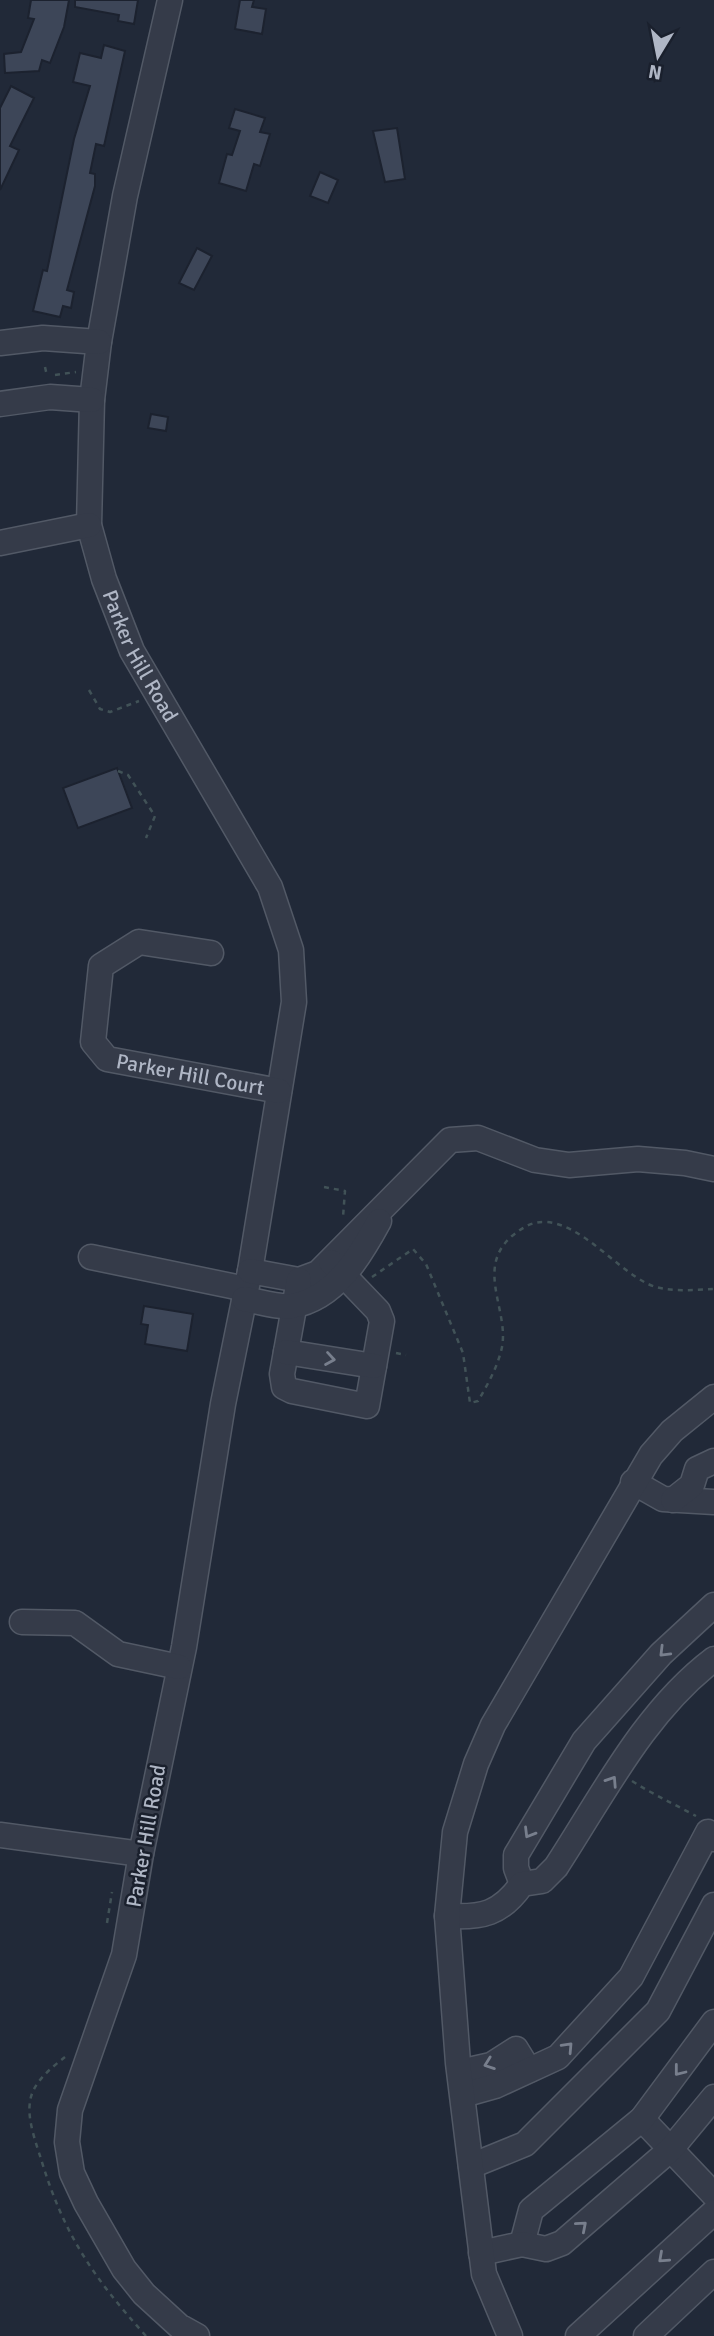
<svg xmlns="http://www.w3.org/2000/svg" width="714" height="2336" viewBox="0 0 714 2336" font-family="Signika,sans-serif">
  <rect width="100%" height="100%" fill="#212938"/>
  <path fill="#3d4658" stroke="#1c222f" stroke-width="2" d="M31 0H69L64 27 50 63 42 60 39 71 5 73 4 54 21 52 34 19 28 18Z
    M75 0H138L134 24 118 21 119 15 75 7Z
    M240 0H254L252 7 266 9 262 34 235 29Z
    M104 45 125 51 104 146 96 144 90 173 95 174V186L67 290 74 292 71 308 63 306 60 317 33 311 43 270 47 271 74 139 90 86 73 82 80 53 101 58Z
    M11 86 34 98 10 146 19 150 0 190V108Z
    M235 109 265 118 260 132 270 134 260 166 254 164 246 191 219 183 227 154 232 155 240 131 229 128Z
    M397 128 405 179 385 182 373 131Z
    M320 172 338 180 328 203 310 196Z
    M197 248 212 256 194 290 179 283Z
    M151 414 168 417 166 431 148 428Z
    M117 768 132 808 78 828 63 788Z
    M144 1306 193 1314 187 1351 145 1344 148 1325 141 1324Z"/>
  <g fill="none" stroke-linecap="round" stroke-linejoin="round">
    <g stroke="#525966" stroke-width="27">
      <g id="minor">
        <path id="s1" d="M170 0 125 196 99 342 92 400 89 525 104 579 132 651 270 887 291 950 294 1002 250 1271 223 1404 184 1647 141 1854 124 1955 70 2110 67 2142 72 2173 86 2203 124 2269 144 2294 179 2326 197 2336"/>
        <path d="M0 343 43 338 99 342"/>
        <path d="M0 404 50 397 92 400"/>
        <path d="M0 543 89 525"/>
        <path id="s2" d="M211 953 139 942 101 966 93 1042 107 1059 279 1091"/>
        <path d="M91 1257 246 1289"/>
        <path d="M250 1271 299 1280 318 1273 450 1140 478 1138 535 1160 569 1165 638 1159 685 1163 714 1169"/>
        <path d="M299 1280 282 1374 284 1387 292 1391 367 1406 382 1321 378 1311 331 1262"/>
        <path d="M244 1299C258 1301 278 1308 292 1306 336 1298 360 1256 379 1221"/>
        <path d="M286 1352 374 1366"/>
        <path d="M633 1482 663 1499 714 1502"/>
        <path d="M673 1500 692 1485 697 1469 714 1461"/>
        <path d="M22 1622 75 1623 118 1654 179 1667"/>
        <path d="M0 1835 141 1854"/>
        <path d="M522 1884 516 1868V1855L584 1741 661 1654 714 1605"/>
        <path d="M447 1916C482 1918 501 1914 522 1884L542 1881 556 1867C603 1795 645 1711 714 1659"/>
        <path d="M460 2072 491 2065 516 2049 529 2070"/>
        <path d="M463 2095 495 2086 558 2057 631 1977 708 1832 714 1839"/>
        <path d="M642 2119 714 2195"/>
        <path d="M471 2166 525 2144 658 2011 714 1905"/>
        <path d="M522 2244 531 2210 642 2119 714 2022"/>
        <path d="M481 2253 522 2244 546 2249 562 2243 671 2149 714 2097"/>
        <path d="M510 2336 484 2274 458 2063 447 1916 455 1832 476 1764 493 1725 651 1455 672 1431 714 1397"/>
        <path d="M578 2336 714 2212"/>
        <path d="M646 2336 714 2272"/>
      </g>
    </g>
    <path stroke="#415257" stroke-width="2.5" stroke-dasharray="5 5" stroke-linecap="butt" d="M45 367 47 376
      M55 375 76 372
      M89 690 100 709 110 712 139 701
      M118 771 128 775 155 816 146 838
      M324 1187 345 1191 343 1217
      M372 1277 413 1249 426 1264 463 1353 470 1403 478 1401C488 1384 498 1366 502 1347 509 1310 475 1268 512 1236 522 1228 532 1221 546 1222 581 1224 615 1267 646 1283 665 1293 692 1290 714 1289
      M396 1353 406 1355
      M632 1781C654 1795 674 1804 696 1816
      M107 1923 112 1892
      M65 2057C51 2068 32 2083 30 2102 27 2119 36 2143 41 2159 64 2235 93 2277 146 2336"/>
    <use href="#minor" stroke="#353b49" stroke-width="24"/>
  </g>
  <defs><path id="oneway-chevron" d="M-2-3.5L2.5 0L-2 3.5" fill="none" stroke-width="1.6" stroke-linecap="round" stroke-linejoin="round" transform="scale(1.75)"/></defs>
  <g stroke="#787f8d">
    <use href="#oneway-chevron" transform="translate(330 1359) rotate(9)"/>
    <use href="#oneway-chevron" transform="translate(664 1652) rotate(135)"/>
    <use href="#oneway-chevron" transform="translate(612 1781) rotate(-57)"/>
    <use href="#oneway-chevron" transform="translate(529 1833) rotate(121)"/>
    <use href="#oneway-chevron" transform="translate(568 2047) rotate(-47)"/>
    <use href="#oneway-chevron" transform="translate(489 2064) rotate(160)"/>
    <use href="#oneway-chevron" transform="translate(679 2071) rotate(128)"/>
    <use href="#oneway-chevron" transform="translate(582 2226) rotate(-41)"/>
    <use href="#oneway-chevron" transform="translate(663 2258) rotate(138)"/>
  </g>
  <g text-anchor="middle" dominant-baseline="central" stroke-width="5" stroke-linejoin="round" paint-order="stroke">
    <g font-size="21" fill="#afb6c5" stroke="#1a202d">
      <text stroke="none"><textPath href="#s1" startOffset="674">Parker Hill Road</textPath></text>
      <text stroke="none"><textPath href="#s2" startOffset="301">Parker Hill Court</textPath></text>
      <text transform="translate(146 1836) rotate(-80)">Parker Hill Road</text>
    </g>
  </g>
  <g transform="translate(658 56) rotate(190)" stroke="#1a202d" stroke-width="5" paint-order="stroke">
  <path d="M0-5L12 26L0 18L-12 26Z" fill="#afb6c5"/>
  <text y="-10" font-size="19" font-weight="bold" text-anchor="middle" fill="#afb6c5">N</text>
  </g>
</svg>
